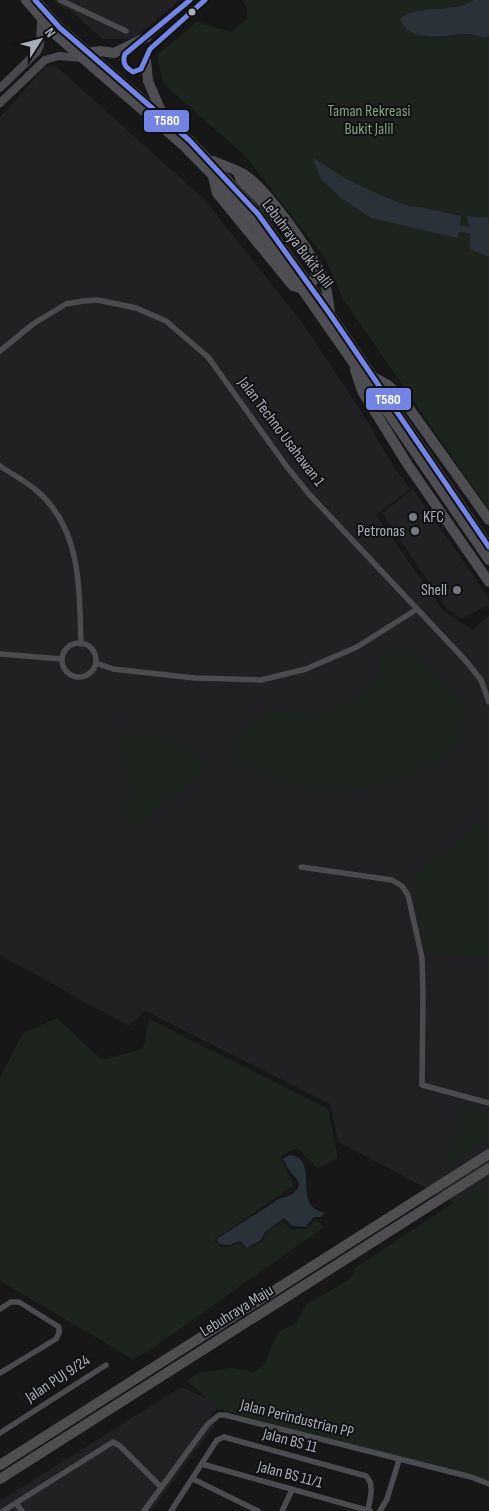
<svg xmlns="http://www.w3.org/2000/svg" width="489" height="1511" viewBox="0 0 489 1511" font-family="'Sofia Sans Condensed',sans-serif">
  <rect width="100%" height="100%" fill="#171717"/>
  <path fill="#212123" d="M54 0H180L134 39H102L72 11 58 5Z
    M46 66 57 67 205 200 303 324 361 411 394 467 410 489 376 515 442 609 472 630 489 616V1221L338 1142 330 1104 145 1011 129 1026 0 955V117Z
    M413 489 489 598V605L461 619 447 609 382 513Z
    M181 1387 225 1406 210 1412 214 1426 151 1511H0V1501Z"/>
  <path fill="#1d241e" d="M242 0H489V510L343 299 325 258 245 156 163 83 157 55 197 22 231 32 247 19V8Z
    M406 648 432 666 465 706 459 742 435 770 426 761 418 764 416 777 358 789H311L276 779 234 760 239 731 270 711 318 714 353 702 378 678 382 654Z
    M121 732 133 737 153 733 210 761 145 821 130 830 122 811 132 786 123 754 114 736Z
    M478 825 489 826V956L427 955 415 891V875L431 860 454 848Z
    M57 1018 102 1060 143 1049 149 1019 328 1109 338 1158 317 1168 297 1148 280 1156 294 1185 214 1240C223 1250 228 1248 239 1243L248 1249 263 1241 266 1232 283 1221 291 1229H306L316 1220 324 1227 147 1352 133 1359 0 1281V1078L23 1033Z
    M464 1104 489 1111V1137L445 1168Z
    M477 1187 489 1195V1483L219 1409 187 1381 198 1373 231 1368 254 1372 264 1365 278 1332 296 1323 306 1305 351 1278 355 1268Z"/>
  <path fill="#2a3239" d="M474 0H489V37C481 39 477 34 470 34 448 33 411 46 400 19 415 4 455 14 474 0Z
    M313 158 348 180 394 201 408 206 425 208 461 216 458 238 371 218 339 196 320 178Z
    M467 216 489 218V257L470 249V230Z
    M290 1155C317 1158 298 1195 314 1208 316 1210 321 1212 324 1213L321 1217H314L305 1227 292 1226 284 1218 265 1232 261 1240 247 1248 240 1241 229 1245 219 1244 217 1239 279 1199 292 1195 298 1188 299 1182 287 1167 283 1159Z"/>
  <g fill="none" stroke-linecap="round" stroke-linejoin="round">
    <path stroke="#2a3239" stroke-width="6" d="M459 229 470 230"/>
    <path stroke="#4b4c50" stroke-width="5.5" d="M60 0 126 31
      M0 351 33 324 66 304 83 301 98 300 136 308 166 321 208 357 287 467 309 494 466 661 481 680 489 702
      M0 466C12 474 25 481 36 490 82 529 79 588 81 644
      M62 660a17 17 0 1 1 34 0a17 17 0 1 1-34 0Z
      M0 654 62 659
      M96 663 113 669 195 678 261 680 306 669 357 647 417 609
      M301 867 392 880 402 886 408 895 422 958 423 994 422 1085 489 1103
      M0 1309 11 1302H19L59 1327V1333L56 1339 0 1373
      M0 1433 106 1365
      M202 1464 370 1511
      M193 1479 258 1511
      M16 1503 22 1511
      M3 1511 113 1442 120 1446 161 1487
      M144 1511 207 1425 219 1415H225L471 1477 489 1484
      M171 1511 217 1440 224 1437 366 1476C375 1485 370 1498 368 1510
      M282 1511 292 1490
      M380 1511 387 1499 399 1460"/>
    <path stroke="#4b4c50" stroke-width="7" d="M145 39 190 0
      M134 47 125 54 123 60 126 68 133 72 141 69 150 49 205 0"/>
    <path stroke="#4a4a4e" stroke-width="8" d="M0 88 37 52 40 45 41 19
      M0 103 45 60 59 56 81 58"/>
    <path stroke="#4e4e52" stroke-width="10" d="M26 0 57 36 184 146 230 193 267 239 375 394
      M35 0 60 28 189 140 229 182 258 214 330 314 489 547
      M87 53 100 51 114 53 147 37
      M146 60 148 81 164 118
      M213 161C224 166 236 169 245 175 266 188 318 260 325 284 328 292 328 302 330 311
      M213 177 217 193 239 220
      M355 370 362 391 408 465 489 582
      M375 378 388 385 401 397 489 520"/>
    <path stroke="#4e4e51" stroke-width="10" d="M0 1465 489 1154
      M0 1479 489 1168"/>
    <path stroke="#4e4e52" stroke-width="10" d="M237 171 241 180 267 207 312 263 316 273C314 285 305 291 293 286L239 220
      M375 394 489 560"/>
    <g stroke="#111113" stroke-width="9">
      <path id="bus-1" d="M35 0 60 28 189 140 258 214 330 314 489 547
        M190 0 125 54C122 63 125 67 133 72L141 69 150 49 205 0"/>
    </g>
    <use href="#bus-1" stroke="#7384e4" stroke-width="5"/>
  </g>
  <circle fill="#a8adb8" stroke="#111113" stroke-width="2" cx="192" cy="12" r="4.5"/>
  <g fill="#757880" stroke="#111113" stroke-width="2">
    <circle cx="413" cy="517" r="5"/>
    <circle cx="415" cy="531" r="5"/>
    <circle cx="457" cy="590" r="5"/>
  </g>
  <g text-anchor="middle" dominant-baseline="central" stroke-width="4" stroke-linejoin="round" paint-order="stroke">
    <g font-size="16" fill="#7fa381" stroke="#111113">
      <text x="369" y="111">Taman Rekreasi<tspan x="369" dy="18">Bukit Jalil</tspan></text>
    </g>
    <g font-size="16" fill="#a8adb8" stroke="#111113">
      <text transform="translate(297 244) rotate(53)">Lebuhraya Bukit Jalil</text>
      <text transform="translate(281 432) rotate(53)">Jalan Techno Usahawan 1</text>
      <text transform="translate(237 1311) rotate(-32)">Lebuhraya Maju</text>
      <text transform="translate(58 1379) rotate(-33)">Jalan PUJ 9/24</text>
      <text transform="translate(297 1419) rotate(14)">Jalan Perindustrian PP</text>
      <text transform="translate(290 1441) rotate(15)">Jalan BS 11</text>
      <text transform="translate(290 1475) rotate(15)">Jalan BS 11/1</text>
    </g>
    <g font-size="16" fill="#a8adb8" stroke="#111113" text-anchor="end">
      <text x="423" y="517" text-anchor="start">KFC</text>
      <text x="405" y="531">Petronas</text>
      <text x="447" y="590">Shell</text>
    </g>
  </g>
  <g stroke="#111113" stroke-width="2">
    <rect x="143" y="109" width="47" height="24" rx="5" fill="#7384e4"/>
    <rect x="365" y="387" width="47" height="24" rx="5" fill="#7384e4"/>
  </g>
  <g font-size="14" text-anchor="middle" font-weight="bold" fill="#fff">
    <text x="167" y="125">T580</text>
    <text x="388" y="404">T580</text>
  </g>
  <g transform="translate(40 40) rotate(54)" stroke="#111113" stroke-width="4" paint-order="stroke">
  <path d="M0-4L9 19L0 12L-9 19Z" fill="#a8adb8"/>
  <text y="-8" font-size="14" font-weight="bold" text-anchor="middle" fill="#a8adb8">N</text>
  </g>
</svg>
